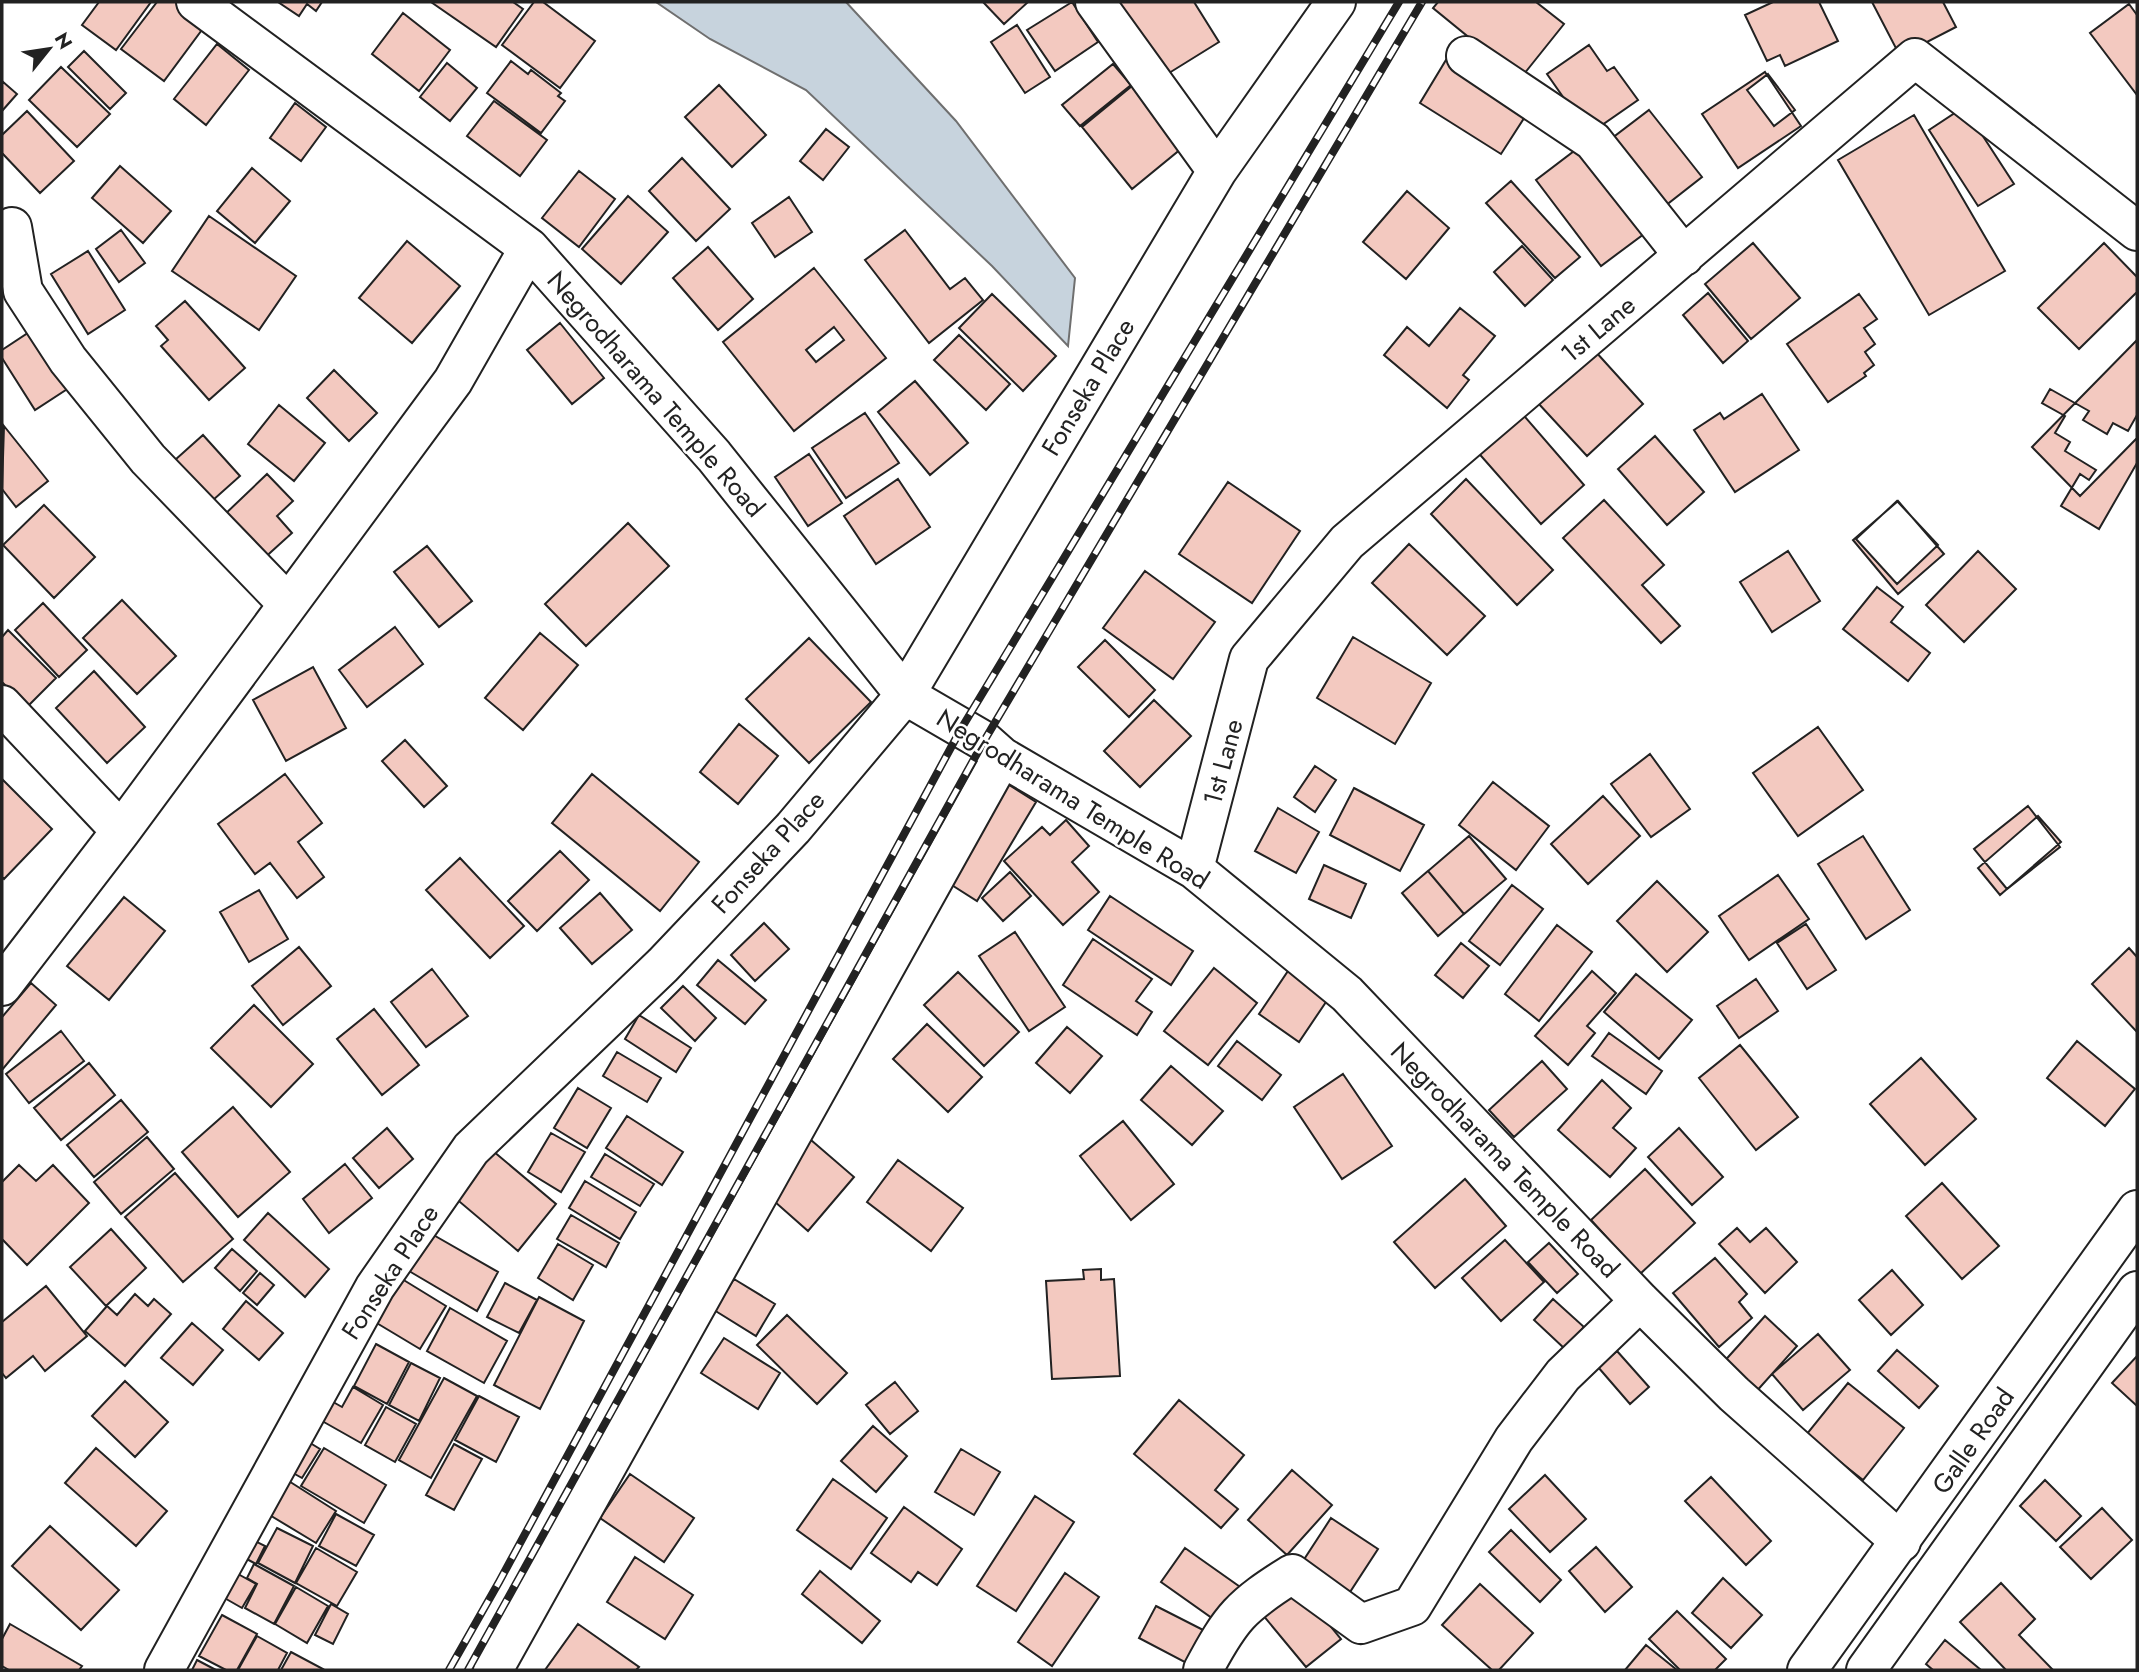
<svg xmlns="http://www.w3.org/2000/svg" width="2139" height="1672" viewBox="0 0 2139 1672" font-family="Jost,sans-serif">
  <rect width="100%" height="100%" fill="#fff"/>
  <path fill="#c7d3dd" stroke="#6f6f6f" stroke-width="2" d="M656 2H846L956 121 1075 278 1068 346 992 266 806 90 710 39Z"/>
  <path fill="#f3c9c0" stroke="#222" stroke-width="2" fill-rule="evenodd" d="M99 2H151L116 50 82 25Z
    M157 2H178L207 23 164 81 121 49Z
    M278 2H322L316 11 307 4 299 16Z
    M431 2H513L523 9 496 47Z
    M534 2H543L595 41 560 88 502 45Z
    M983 2H1028L1004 24Z
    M1072 2 1098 42 1055 71 1027 30Z
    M1113 2H1194L1219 42 1161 78Z
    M1438 2H1536L1564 24 1520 79 1433 8Z
    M1773 2H1819L1838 41 1785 66 1780 55 1767 61 1745 15Z
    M1872 2H1943L1956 27 1900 56Z
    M2129 4 2137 15V95L2090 33Z
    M403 13 450 50 419 91 372 54Z
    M1017 25 1050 77 1025 93 991 42Z
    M217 44 249 70 206 125 174 99Z
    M1589 45 1607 71 1614 67 1638 100 1589 134 1547 74Z
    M84 51 126 93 110 109 68 67Z
    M1446 60 1528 112 1501 154 1420 103Z
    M511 61 528 74 531 70 561 93 558 96 565 101 541 133 487 93Z
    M447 63 477 88 450 121 420 97Z
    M1113 64 1131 85 1080 126 1062 105Z
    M61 67 110 114 77 147 29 100Z
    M1765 72 1801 126 1738 168 1702 114Z
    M1768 74 1795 110 1774 126 1747 90Z
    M2 81 17 94 2 111Z
    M719 85 766 135 732 167 685 117Z
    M1132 86 1182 148 1132 189 1082 127Z
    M494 101 547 140 520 176 467 136Z
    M295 103 326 127 301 161 270 138Z
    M1964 107 2014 184 1978 206 1929 130Z
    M1649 110 1702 177 1656 213 1603 145Z
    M27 111 74 161 40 193 2 153V135Z
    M1914 115 2005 271 1929 315 1838 160Z
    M826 129 849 147 823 180 800 161Z
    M1586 142 1652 228 1601 266 1536 180Z
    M682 158 730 209 696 241 649 191Z
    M120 166 171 211 143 243 92 198Z
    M252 168 290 201 255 243 217 211Z
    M579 171 615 199 579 247 542 218Z
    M1511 181 1580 257 1555 278 1486 203Z
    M1407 191 1449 228 1406 279 1363 242Z
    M628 196 668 232 621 284 582 249Z
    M789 197 812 232 775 257 752 223Z
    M209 216 296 276 259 330 172 271Z
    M121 230 145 263 119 282 96 249Z
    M905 230 950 289 965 278 983 300 929 343 865 260Z
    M407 241 460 286 412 343 359 298Z
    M1753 243 1800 298 1751 339 1705 284Z
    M2104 243 2137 277V292L2079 349 2038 308Z
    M1522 246 1553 280 1525 306 1494 272Z
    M708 247 753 299 718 330 673 278Z
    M88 251 125 310 88 334 51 274Z
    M814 268 886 358 794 431 723 342ZM834 327 844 340 816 362 806 350Z
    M1708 293 1748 341 1723 363 1683 315Z
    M992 294 1056 356 1023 391 959 328Z
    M1859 294 1877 319 1864 328 1875 344 1865 352 1874 365 1864 373 1866 376 1828 402 1787 344Z
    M185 301 245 368 209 400 161 346 168 340 156 326Z
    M1460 308 1495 336 1463 375 1469 380 1447 408 1384 355 1407 327 1429 346Z
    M560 323 604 378 572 404 527 350Z
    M37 327 75 384 35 410 2 358V350Z
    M959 335 1010 384 986 410 934 360Z
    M2137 340V438L2080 496 2032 447Z
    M1595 351 1643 404 1587 456 1538 403Z
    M334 370 377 413 349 441 307 398Z
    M915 381 968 443 930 475 878 412Z
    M2050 389 2089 411 2083 420 2107 434 2113 423 2128 431 2137 415V463L2099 529 2061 506 2080 474 2089 480 2096 470 2065 451 2070 442 2055 433 2065 416 2042 403Z
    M1762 394 1799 450 1735 492 1694 430 1720 413 1724 419Z
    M279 405 325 443 294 481 248 444Z
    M1519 410 1584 485 1541 524 1475 449Z
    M865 413 899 463 846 498 812 448Z
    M4 426 48 481 16 507 2 489Z
    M203 435 240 476 203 509 166 468Z
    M1655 436 1704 492 1667 525 1618 469Z
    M809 454 842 503 808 526 775 477Z
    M267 474 293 501 277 516 292 533 261 561 221 518Z
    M898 479 930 527 876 564 844 516Z
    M1466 479 1553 570 1517 605 1431 514Z
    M1228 482 1300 531 1252 603 1179 554Z
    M1604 500 1664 565 1642 585 1680 626 1661 643 1563 538Z
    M1897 501 1938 545 1897 584 1856 539Z
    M1898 501 1944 554 1898 594 1853 540Z
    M44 505 95 557 54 598 3 545Z
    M628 523 669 566 586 646 545 604Z
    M1409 544 1485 616 1447 655 1372 583Z
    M427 546 472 601 439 627 394 572Z
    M1788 551 1820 601 1772 632 1740 582Z
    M1978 551 2016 589 1964 642 1926 605Z
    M1145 571 1215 622 1173 679 1103 628Z
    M1877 587 1903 607 1891 622 1930 653 1908 681 1843 629Z
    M122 600 176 656 137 694 83 638Z
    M43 603 87 650 59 677 15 630Z
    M395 627 423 664 367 707 339 670Z
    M8 630 56 678 27 707 2 682V637Z
    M540 633 578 665 523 730 485 698Z
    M1353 637 1431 683 1395 744 1317 698Z
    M809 638 871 702 809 763 746 699Z
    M1105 640 1155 690 1129 717 1078 667Z
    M313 667 346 728 286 761 253 700Z
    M94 671 145 727 107 763 56 708Z
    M1154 700 1191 736 1140 787 1104 751Z
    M739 724 778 756 738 804 700 772Z
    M1818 727 1863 790 1798 836 1753 773Z
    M405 740 447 786 424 807 382 761Z
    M1650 754 1690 809 1651 837 1611 784Z
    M1315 766 1336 780 1315 812 1294 797Z
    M285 774 322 823 298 842 324 877 297 898 270 863 255 874 218 824Z
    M592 774 699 862 660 911 552 823Z
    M2 779 52 829 4 879 2 877Z
    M1493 782 1549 826 1516 870 1459 825Z
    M1006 783 1036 802 977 901 947 882Z
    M1354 788 1424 825 1400 871 1330 835Z
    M1603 796 1640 836 1588 884 1551 844Z
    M2028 806 2060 847 2007 889 1974 849Z
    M1278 808 1319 832 1296 873 1255 851Z
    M2038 816 2061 842 2000 895 1978 868Z
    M1066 820 1089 846 1072 862 1099 892 1063 925 1004 861 1042 827 1050 835Z
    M1469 836 1506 879 1464 914 1428 871Z
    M1863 836 1910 910 1866 939 1818 864Z
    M560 851 589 880 537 931 508 901Z
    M460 858 524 926 490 958 426 890Z
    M1324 865 1366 884 1351 918 1309 899Z
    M1428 871 1464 914 1438 936 1402 893Z
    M1010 872 1031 896 1003 921 982 898Z
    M1778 875 1809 919 1749 960 1719 916Z
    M1657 881 1708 932 1667 972 1617 921Z
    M1512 885 1543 909 1500 965 1469 941Z
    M259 890 288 939 249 962 220 912Z
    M600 893 632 930 592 964 560 928Z
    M1110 896 1193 951 1171 985 1088 930Z
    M124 897 165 931 109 1000 67 966Z
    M764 923 789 949 755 981 731 955Z
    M1806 924 1836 970 1807 989 1777 943Z
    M1557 925 1592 952 1539 1021 1505 994Z
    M1015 932 1065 1007 1029 1031 979 956Z
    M1093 939 1152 979 1136 1001 1152 1012 1137 1035 1063 985Z
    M1461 943 1489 966 1463 998 1435 975Z
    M299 947 331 986 283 1025 252 986Z
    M2129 948 2137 957V1032L2092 984Z
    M718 960 766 1000 745 1024 697 985Z
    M1214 968 1257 1003 1208 1065 1164 1031Z
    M432 969 468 1016 426 1047 391 1002Z
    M1288 971 1328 999 1299 1042 1259 1014Z
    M1592 971 1616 993 1587 1026 1595 1033 1568 1065 1535 1036Z
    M958 972 1019 1032 984 1066 924 1005Z
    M1636 974 1692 1020 1659 1059 1604 1012Z
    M1756 979 1778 1011 1739 1038 1717 1006Z
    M31 983 56 1005 2 1070V1017Z
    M683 986 716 1018 695 1041 661 1008Z
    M254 1005 313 1064 271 1107 211 1048Z
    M374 1009 419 1065 382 1095 337 1039Z
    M639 1015 691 1048 676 1072 625 1039Z
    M927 1024 982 1077 948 1112 893 1059Z
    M1067 1027 1102 1056 1070 1093 1036 1063Z
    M61 1031 84 1061 29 1103 6 1074Z
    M1609 1033 1662 1071 1646 1094 1592 1056Z
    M1237 1041 1281 1075 1262 1100 1218 1066Z
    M2077 1041 2135 1089 2105 1126 2047 1078Z
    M1740 1045 1798 1117 1756 1150 1699 1078Z
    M617 1052 661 1078 647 1102 603 1076Z
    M1921 1058 1976 1119 1925 1165 1870 1104Z
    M1542 1061 1567 1089 1514 1137 1489 1110Z
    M89 1063 115 1095 61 1140 34 1108Z
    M1171 1066 1223 1111 1192 1145 1141 1100Z
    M1343 1074 1392 1146 1342 1179 1294 1107Z
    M1602 1080 1631 1108 1613 1128 1636 1148 1610 1177 1558 1130Z
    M578 1088 611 1108 587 1148 554 1128Z
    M121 1100 148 1132 94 1177 67 1145Z
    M233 1107 290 1172 238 1217 182 1152Z
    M627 1116 683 1152 662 1185 606 1148Z
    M1123 1121 1174 1184 1131 1220 1080 1156Z
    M387 1128 413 1159 379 1188 353 1158Z
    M1679 1128 1723 1177 1692 1205 1648 1157Z
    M551 1133 585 1152 561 1192 528 1172Z
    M147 1137 174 1169 121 1214 94 1182Z
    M811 1140 854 1177 808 1231 766 1194Z
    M493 1151 556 1204 518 1251 454 1197Z
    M605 1154 654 1184 640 1206 591 1177Z
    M898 1160 963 1208 931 1251 867 1202Z
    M345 1164 372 1198 329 1233 303 1199Z
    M19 1165 36 1181 53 1165 89 1203 27 1265 2 1239V1182Z
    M1645 1169 1695 1223 1640 1274 1591 1220Z
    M175 1173 233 1239 183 1282 125 1217Z
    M1465 1179 1506 1226 1435 1288 1394 1242Z
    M585 1181 636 1212 620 1239 569 1208Z
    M1942 1183 1999 1246 1962 1279 1906 1216Z
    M268 1213 329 1269 305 1297 244 1240Z
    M571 1215 619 1243 606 1267 557 1239Z
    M1737 1228 1750 1242 1766 1228 1797 1262 1765 1293 1719 1244Z
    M111 1229 146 1268 106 1306 70 1267Z
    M430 1233 498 1272 477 1311 409 1271Z
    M1505 1240 1544 1282 1501 1321 1462 1278Z
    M1549 1243 1578 1274 1557 1293 1528 1262Z
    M558 1244 593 1265 573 1300 538 1278Z
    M232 1249 257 1271 240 1291 215 1268Z
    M1715 1258 1747 1294 1739 1302 1752 1318 1719 1347 1673 1293Z
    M1101 1269V1280L1114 1279 1120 1376 1052 1379 1046 1281 1084 1279 1083 1270Z
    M1892 1270 1923 1305 1891 1335 1859 1300Z
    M260 1273 274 1285 257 1305 243 1293Z
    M402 1279 446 1306 420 1349 375 1322Z
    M734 1279 775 1304 756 1336 714 1310Z
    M505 1283 537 1300 519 1333 487 1317Z
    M46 1286 87 1336 45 1371 33 1356 6 1378 2 1373V1322Z
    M135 1294 148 1306 154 1299 171 1314 125 1366 85 1331 107 1306 117 1315Z
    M539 1297 584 1321 540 1409 494 1385Z
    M1553 1299 1584 1327 1565 1349 1534 1320Z
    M246 1301 283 1333 259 1360 223 1329Z
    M450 1308 507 1341 484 1383 427 1351Z
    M787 1315 847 1373 817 1404 757 1345Z
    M1765 1316 1797 1346 1754 1394 1721 1365Z
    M192 1323 223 1350 193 1385 161 1358Z
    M1818 1334 1850 1370 1803 1410 1772 1374Z
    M724 1338 780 1373 758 1409 701 1373Z
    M376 1344 409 1362 387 1404 354 1386Z
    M1897 1350 1938 1386 1919 1408 1878 1371Z
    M1617 1351 1649 1387 1630 1404 1598 1367Z
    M2137 1356V1406L2112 1383Z
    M411 1363 440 1378 419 1421 389 1405Z
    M444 1378 477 1396 431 1478 399 1460Z
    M125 1381 168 1422 135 1457 92 1416Z
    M895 1382 918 1411 890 1434 866 1405Z
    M1848 1383 1904 1428 1863 1480 1806 1435Z
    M353 1387 383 1405 361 1443 315 1417 326 1398 342 1407Z
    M479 1396 519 1417 496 1462 455 1440Z
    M1179 1400 1244 1455 1215 1490 1238 1509 1221 1528 1134 1454Z
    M386 1407 416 1424 395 1462 365 1445Z
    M873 1426 907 1456 876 1492 841 1461Z
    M302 1438 320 1449 302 1478 284 1468Z
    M454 1444 482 1459 454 1510 426 1495Z
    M96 1448 167 1511 136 1546 65 1483Z
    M324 1448 386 1485 364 1523 301 1486Z
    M961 1449 1000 1472 974 1515 935 1492Z
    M1292 1470 1332 1505 1287 1555 1248 1520Z
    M630 1474 694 1518 664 1562 600 1518Z
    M1545 1475 1586 1519 1550 1552 1509 1509Z
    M1711 1477 1771 1541 1746 1565 1685 1501Z
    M284 1478 336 1511 316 1543 263 1511Z
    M833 1479 887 1518 851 1569 797 1530Z
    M2045 1480 2081 1516 2056 1541 2020 1506Z
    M1035 1496 1074 1522 1016 1611 977 1586Z
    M904 1507 962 1549 937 1585 918 1572 911 1582 871 1553Z
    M2102 1508 2132 1540 2091 1579 2060 1547Z
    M336 1514 374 1535 356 1566 319 1546Z
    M1331 1518 1378 1549 1350 1592 1303 1561Z
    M50 1526 119 1590 81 1630 12 1566Z
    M277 1528 313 1546 295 1583 258 1563Z
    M1511 1530 1561 1580 1540 1602 1489 1552Z
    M251 1539 265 1546 256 1564 243 1557Z
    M1596 1547 1632 1587 1605 1612 1569 1571Z
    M316 1548 357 1572 337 1606 296 1583Z
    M1185 1548 1243 1589 1219 1623 1161 1582Z
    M635 1557 693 1595 665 1639 607 1602Z
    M254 1564 294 1586 274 1624 245 1608 257 1584 247 1578Z
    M820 1571 880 1621 862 1643 802 1594Z
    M1065 1573 1099 1597 1052 1666 1018 1642Z
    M238 1574 256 1584 242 1608 214 1592Z
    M1723 1578 1762 1615 1731 1648 1692 1613Z
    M2001 1583 2035 1619 2019 1635 2053 1670H2006L1960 1622Z
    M1480 1584 1533 1633 1499 1670H1492L1442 1625Z
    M1297 1585 1341 1639 1306 1667 1262 1614Z
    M296 1587 328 1606 307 1643 275 1624Z
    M331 1604 348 1614 333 1644 315 1635Z
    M1156 1606 1213 1635 1196 1668 1139 1638Z
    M1677 1611 1726 1659 1715 1670H1680L1649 1639Z
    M222 1615 257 1634 237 1670H226L199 1656Z
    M10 1624 82 1666 79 1670H9L2 1666V1639Z
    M578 1624 639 1667 636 1670H545Z
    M257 1636 287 1653 278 1670H238Z
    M1945 1640 1981 1670H1933L1926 1664Z
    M1646 1645 1677 1670H1625Z
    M291 1652 323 1669 322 1670H281Z
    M197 1660 216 1670H192Z"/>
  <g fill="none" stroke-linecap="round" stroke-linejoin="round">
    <g stroke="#222" stroke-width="42">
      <path id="minor" d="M196 2 529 248 714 456 905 695 984 741 1002 757 1194 869 1347 994 1640 1301 1734 1394 1901 1542
        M1095 2 1217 171
        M1466 56 1593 141 1684 256
        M12 227 23 291 68 360 148 459 288 604
        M2 705 121 831
        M1194 869 1249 659 1347 542 1915 58 2137 231
        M2 986 121 831 453 381 529 248
        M164 1670 375 1287 471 1149 663 965 793 828 905 695 1217 171 1336 2
        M493 1670 1002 757
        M1203 1670C1231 1617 1241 1606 1292 1574L1361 1624 1412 1606 1514 1439 1563 1375 1640 1301"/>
    </g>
    <g stroke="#222" stroke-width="42">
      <path id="highway" d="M1807 1670 2137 1210
        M1866 1670 2137 1291"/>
    </g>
    <use href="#minor" stroke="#fff" stroke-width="38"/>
    <use href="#highway" stroke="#fff" stroke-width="38"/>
    <g stroke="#222" stroke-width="8">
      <path id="rail" d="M449 1670 499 1582 961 729 1399 2
        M468 1670 984 741 1422 2"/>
    </g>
    <use href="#rail" stroke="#fff" stroke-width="5" stroke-dasharray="16" stroke-linecap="butt"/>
  </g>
  <g text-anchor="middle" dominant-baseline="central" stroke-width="5" stroke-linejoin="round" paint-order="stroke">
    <g font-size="26" fill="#222" stroke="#fff">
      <text transform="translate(1598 329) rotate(-40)">1st Lane</text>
      <text transform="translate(1088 387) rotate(-59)">Fonseka Place</text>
      <text transform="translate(656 394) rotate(49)">Negrodharama Temple Road</text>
      <text transform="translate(1223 762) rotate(-75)">1st Lane</text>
      <text transform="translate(1073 799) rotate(32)">Negrodharama Temple Road</text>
      <text transform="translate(768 852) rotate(-48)">Fonseka Place</text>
      <text transform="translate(1505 1160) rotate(46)">Negrodharama Temple Road</text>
      <text transform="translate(390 1272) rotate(-57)">Fonseka Place</text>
      <text transform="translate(1973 1441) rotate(-55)">Galle Road</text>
    </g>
  </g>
  <rect width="2139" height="1672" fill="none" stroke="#222222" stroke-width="7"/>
  <g transform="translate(49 49) rotate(60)" stroke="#ffffff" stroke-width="5" paint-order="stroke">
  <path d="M0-5L12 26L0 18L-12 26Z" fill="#222222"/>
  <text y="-10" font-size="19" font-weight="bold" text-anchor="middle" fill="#222222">N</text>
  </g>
</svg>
